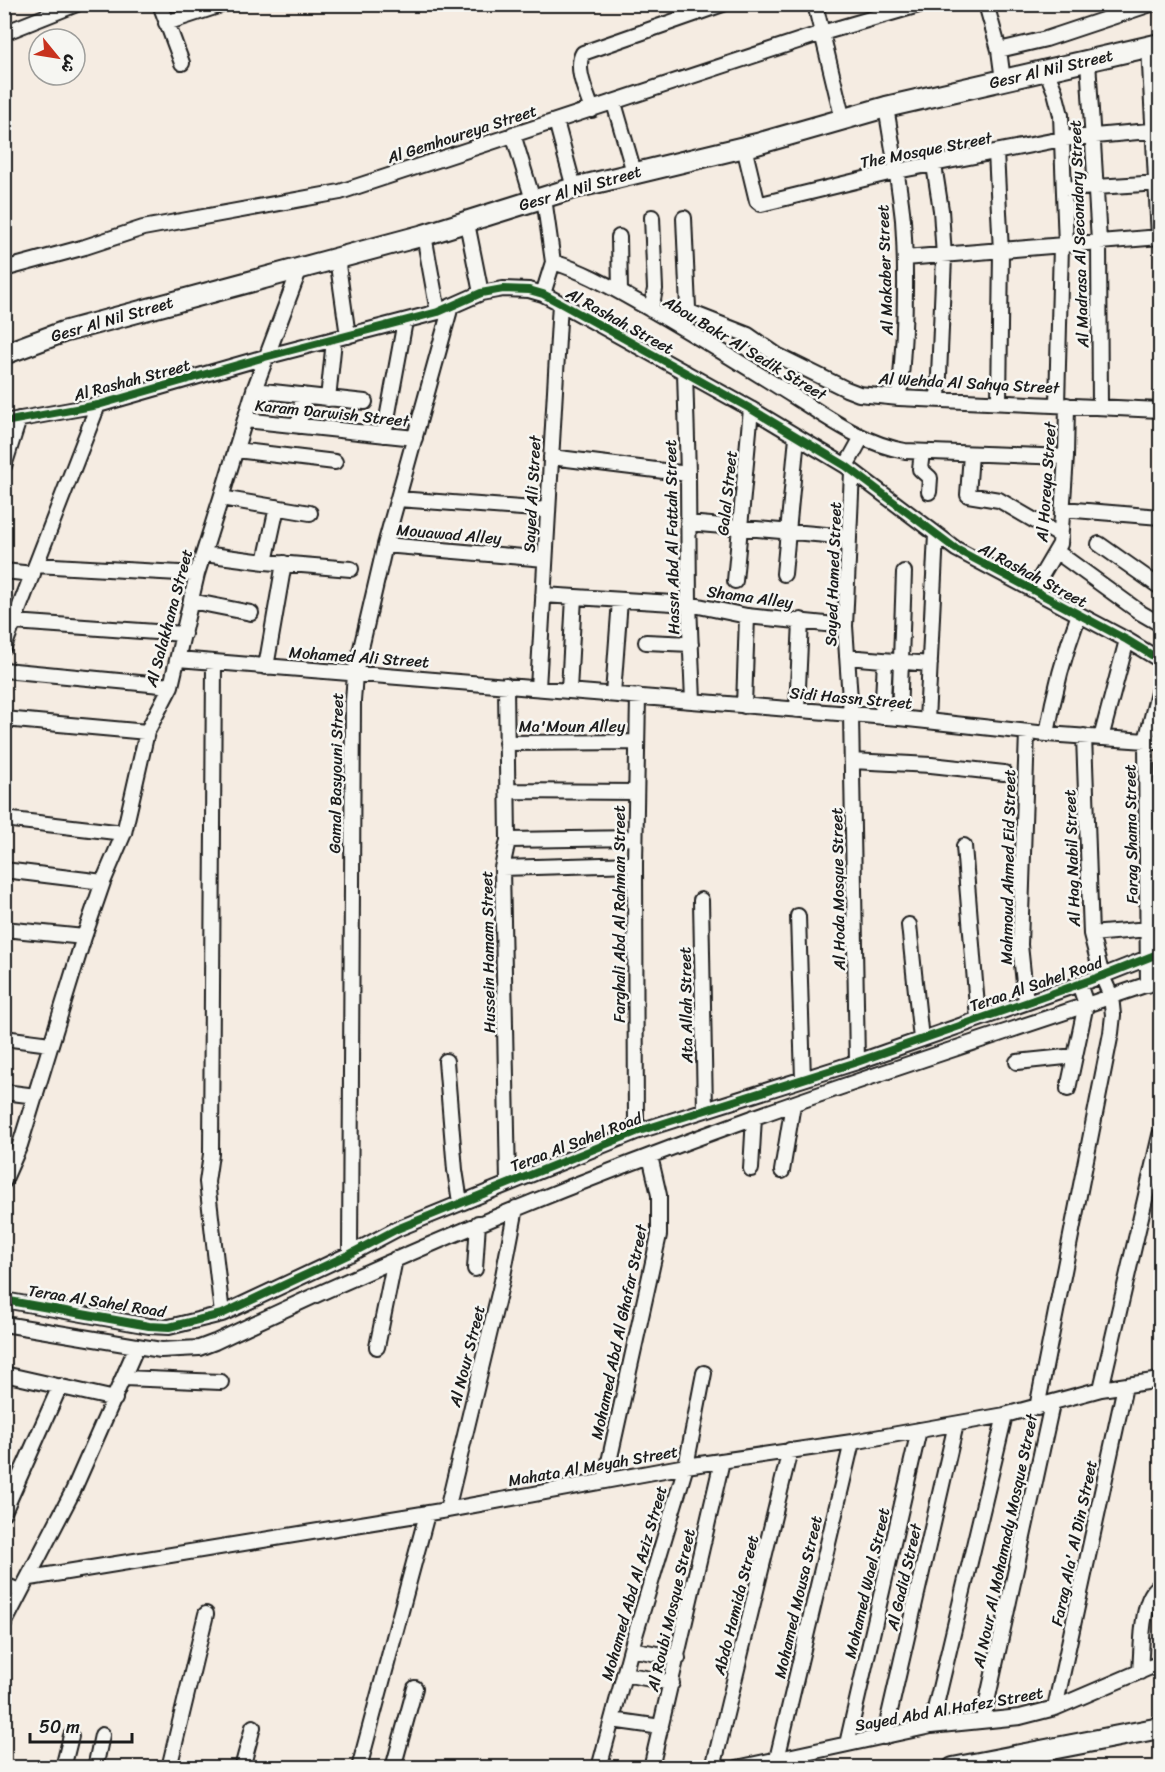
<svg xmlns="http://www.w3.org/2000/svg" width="1165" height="1772" viewBox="0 0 1165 1772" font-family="Sriracha,'Playpen Sans Arabic',sans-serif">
  <rect width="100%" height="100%" fill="#f5ece2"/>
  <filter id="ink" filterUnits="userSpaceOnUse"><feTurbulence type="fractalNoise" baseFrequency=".0167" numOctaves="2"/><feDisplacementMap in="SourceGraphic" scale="12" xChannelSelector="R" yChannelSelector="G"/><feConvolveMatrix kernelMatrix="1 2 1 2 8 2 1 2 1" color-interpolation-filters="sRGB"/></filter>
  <g filter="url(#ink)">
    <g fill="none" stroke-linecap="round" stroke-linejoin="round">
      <g stroke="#1c1c1c" stroke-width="18">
        <path id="street" d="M160 4 182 63
          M815 4 843 120
          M986 4 999 50 1003 80
          M166 23 224 4
          M4 33 77 4
          M1149 46 1159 237
          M999 50 1046 39 1151 4
          M1088 61 1099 241 1100 406
          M1046 70 1055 92 1061 115 1066 245
          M614 103 634 172
          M886 107C892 144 899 182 903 220 907 279 905 339 899 398
          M592 110C587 94 574 68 583 53L723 4
          M556 121 574 188
          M513 134 533 200
          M744 147 757 201 761 204 897 171 1062 139 1160 130
          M996 152 1001 252 999 401
          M934 165 941 210 944 257 938 399
          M1064 189 1160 183
          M684 218 688 308 686 318
          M467 223 481 293
          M424 235 438 312
          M619 237 620 292
          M337 258 348 336
          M905 258 1160 237
          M553 262C586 272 614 289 643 305 695 334 745 366 795 397 830 419 864 444 905 451L1066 457
          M4 269 85 247 143 228 340 192 822 33 922 4
          M543 294 553 262 544 198
          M651 310 655 289 652 217
          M687 311 748 335 777 355 846 389 859 394 899 398 1160 410
          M685 372 688 474 689 604 693 701
          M254 390 365 402
          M328 399 334 340
          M1057 404 1061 245
          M245 420 415 438
          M4 422 98 405 265 357 438 312 481 293 503 289 529 290 543 294 560 303 751 409 846 466 956 549 1127 640 1160 660
          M299 426 303 395
          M384 435 405 321
          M236 450 335 462
          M922 452 920 469 930 478 929 492
          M971 454 968 495 999 500 1061 536
          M551 457 688 474
          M4 466 19 419
          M846 466 862 437
          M852 472 845 626 851 714 857 1062
          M221 498 310 513
          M398 499 548 510
          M1063 509 1160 517
          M688 523 849 537
          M1099 544 1160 587
          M385 545 545 559
          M1057 552 1141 613 1160 624
          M204 554 265 562 351 569
          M265 562 277 507
          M36 565 197 574
          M4 571 33 574
          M784 574 797 437
          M735 581 751 409
          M1033 590 1060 544 1066 457 1067 405
          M543 595 689 604 747 616 845 626
          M191 601 251 613
          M14 622 184 634
          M646 642 691 644
          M4 647 98 405
          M847 657 930 664
          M178 659 899 718 1047 734 1160 742
          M214 662 211 1154 207 1182 222 1314
          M266 667 284 563
          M4 670 171 686
          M506 685 508 840 502 868 508 1183
          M538 688 560 303
          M569 690 574 597
          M613 694 620 600
          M744 706 747 616
          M797 710 801 620
          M882 717 885 661
          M899 718 904 572
          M4 719 147 732
          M927 721 936 534
          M1047 734C1054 692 1064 654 1079 614
          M1101 738 1127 640
          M506 743 637 742
          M852 761 931 765 1004 773
          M507 791 636 792
          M4 819 124 833
          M508 840 635 838
          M964 846 978 1019
          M502 868 635 864
          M4 870 103 882
          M701 900 705 1110
          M798 916 803 1079
          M909 925 921 1039
          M4 929 84 937
          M1091 934 1149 929
          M1148 985 1146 741 1160 685
          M1026 1002 1020 945 1027 732
          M4 1038 50 1044
          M446 1061 455 1170 460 1202
          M1017 1062 1075 1056
          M1068 1089 1086 1004 1079 984
          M4 1092 36 1096
          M636 1132 635 864 638 696
          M751 1169 754 1117
          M782 1171 793 1104
          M4 1181 20 1145 84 937 103 882 124 833 147 732 171 686 197 574 221 498 254 390 300 268
          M350 1254 353 701 355 674 385 545 451 306
          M475 1269 478 1223
          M4 1300 149 1326 169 1327 222 1314 350 1254 397 1229 636 1132 857 1062 1102 976 1160 953
          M4 1324 161 1350 199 1348 215 1342C391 1258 571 1183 755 1117 889 1069 1026 1026 1160 980
          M377 1347 395 1259
          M4 1374 115 1399
          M124 1378 221 1382
          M1101 1389 1160 1135
          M1037 1408 1111 1033 1113 1015 1111 996 1102 976 1091 934 1084 736
          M605 1480 659 1235V1195L650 1156
          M447 1510 502 1281 516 1208
          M4 1512 60 1386
          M30 1578 447 1510 686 1466 852 1442 1005 1415 1101 1389 1160 1380
          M4 1585 20 1591
          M4 1624 73 1491 137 1346
          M631 1649 678 1658
          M1140 1672C1142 1651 1140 1595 1160 1586
          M624 1674 672 1683
          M1055 1708 1125 1386
          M612 1720 661 1727
          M983 1720 1052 1404
          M931 1726 1005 1415
          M884 1737 956 1424
          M847 1744 919 1430
          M777 1759 852 1442
          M63 1768 71 1736
          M95 1768 102 1735
          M169 1768 206 1614
          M242 1768 253 1727
          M359 1768 427 1514
          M393 1768 415 1688
          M599 1768 631 1649 686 1466 704 1373
          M651 1768 722 1461
          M713 1768 790 1450
          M737 1768 931 1726 1020 1717 1055 1708 1160 1663"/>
      </g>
      <g stroke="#1c1c1c" stroke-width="24">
        <path id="secondary" d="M4 354 63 332 424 235 574 188 757 144 886 107 1160 44
          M953 1768 1160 1728"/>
      </g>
      <use href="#street" stroke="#f6f6f2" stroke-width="14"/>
      <use href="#secondary" stroke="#f6f6f2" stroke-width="20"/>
      <g stroke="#f6f6f2" stroke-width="11">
        <path id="cycleway" d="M4 422 98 405 265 357 438 312 481 293 503 289 529 290 543 294 560 303 751 409 846 466 956 549 1127 640 1160 660
          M4 1300 149 1326 169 1327 222 1314 350 1254 397 1229 636 1132 857 1062 1102 976 1160 953"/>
      </g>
      <use href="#cycleway" stroke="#1b5e20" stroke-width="8"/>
    </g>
  </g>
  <g text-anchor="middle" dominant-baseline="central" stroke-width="5" stroke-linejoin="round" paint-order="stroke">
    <g font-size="16" fill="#1c1c1c" stroke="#f6f6f2">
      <text transform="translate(1051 69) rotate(-13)">Gesr Al Nil Street</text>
      <text transform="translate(462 134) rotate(-18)">Al Gemhoureya Street</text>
      <text transform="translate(926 150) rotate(-11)">The Mosque Street</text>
      <text transform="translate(580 188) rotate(-16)">Gesr Al Nil Street</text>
      <text transform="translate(1079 234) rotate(-92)">Al Madrasa Al Secondary Street</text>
      <text transform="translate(885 270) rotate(-92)">Al Makaber Street</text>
      <text transform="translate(112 319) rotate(-16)">Gesr Al Nil Street</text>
      <text transform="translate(620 321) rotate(29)">Al Rashah Street</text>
      <text transform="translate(745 348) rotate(31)">Abou Bakr Al Sedik Street</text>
      <text transform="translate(132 380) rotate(-15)">Al Rashah Street</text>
      <text transform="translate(969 383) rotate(3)">Al Wehda Al Sahya Street</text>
      <text transform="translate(332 413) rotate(6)">Karam Darwish Street</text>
      <text transform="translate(1046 482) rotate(-86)">Al Horeya Street</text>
      <text transform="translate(727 493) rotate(-84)">Galal Street</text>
      <text transform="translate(532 494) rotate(-87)">Sayed Ali Street</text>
      <text transform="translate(449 534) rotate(5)">Mouawad Alley</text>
      <text transform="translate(672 537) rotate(-91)">Hassn Abd Al Fattah Street</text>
      <text transform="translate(833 574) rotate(-88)">Sayed Hamed Street</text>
      <text transform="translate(1033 575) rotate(28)">Al Rashah Street</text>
      <text transform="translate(750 597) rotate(8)">Shama Alley</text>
      <text transform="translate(169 618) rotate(-75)">Al Salakhana Street</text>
      <text transform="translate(359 657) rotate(4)">Mohamed Ali Street</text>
      <text transform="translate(851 698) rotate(5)">Sidi Hassn Street</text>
      <text x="572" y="726">Ma'Moun Alley</text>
      <text transform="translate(336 773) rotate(-89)">Gamal Basyouni Street</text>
      <text transform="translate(1131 834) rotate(-91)">Farag Shama Street</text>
      <text transform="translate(1072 858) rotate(-92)">Al Hag Nabil Street</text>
      <text transform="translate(1008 867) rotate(-89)">Mahmoud Ahmed Eid Street</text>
      <text transform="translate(838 889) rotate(-91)">Al Hoda Mosque Street</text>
      <text transform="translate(619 914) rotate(-90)">Farghali Abd Al Rahman Street</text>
      <text transform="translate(488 952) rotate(-91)">Hussein Hamam Street</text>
      <text transform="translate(1036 984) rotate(-19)">Teraa Al Sahel Road</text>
      <text transform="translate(686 1005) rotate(-91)">Ata Allah Street</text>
      <text transform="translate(576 1142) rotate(-21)">Teraa Al Sahel Road</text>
      <text transform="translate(97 1301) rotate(9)">Teraa Al Sahel Road</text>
      <text transform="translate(619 1332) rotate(-78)">Mohamed Abd Al Ghafar Street</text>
      <text transform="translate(467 1356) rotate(-76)">Al Nour Street</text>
      <text transform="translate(593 1466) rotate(-10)">Mahata Al Meyah Street</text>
      <text transform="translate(1005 1541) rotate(-78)">Al Nour Al Mohamady Mosque Street</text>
      <text transform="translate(1074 1543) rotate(-78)">Farag Ala' Al Din Street</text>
      <text transform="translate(904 1577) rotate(-77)">Al Gadid Street</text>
      <text transform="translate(634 1583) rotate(-74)">Mohamed Abd Al Aziz Street</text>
      <text transform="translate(867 1583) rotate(-77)">Mohamed Wael Street</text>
      <text transform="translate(798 1597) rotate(-77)">Mohamed Mousa Street</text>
      <text transform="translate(736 1605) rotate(-76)">Abdo Hamida Street</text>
      <text transform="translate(671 1610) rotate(-77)">Al Roubi Mosque Street</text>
      <text transform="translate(949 1709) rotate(-10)">Sayed Abd Al Hafez Street</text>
    </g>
  </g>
  <rect width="1165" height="1772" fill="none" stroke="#f6f6f2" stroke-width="24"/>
  <rect x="12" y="12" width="1141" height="1748" fill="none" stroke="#1c1c1c" stroke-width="2" filter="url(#ink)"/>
  <g transform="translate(57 57) rotate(120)"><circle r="28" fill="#f6f6f2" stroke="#9f9f9c" stroke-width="1.5"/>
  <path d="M0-4.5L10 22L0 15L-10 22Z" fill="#c8321e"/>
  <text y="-9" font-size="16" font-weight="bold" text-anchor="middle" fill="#1c1c1c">ش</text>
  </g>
  <path d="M30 1733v9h102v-9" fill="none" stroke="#1c1c1c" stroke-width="3"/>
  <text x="39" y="1733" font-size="18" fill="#1c1c1c" stroke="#f6f6f2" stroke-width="4.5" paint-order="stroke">50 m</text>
</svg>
